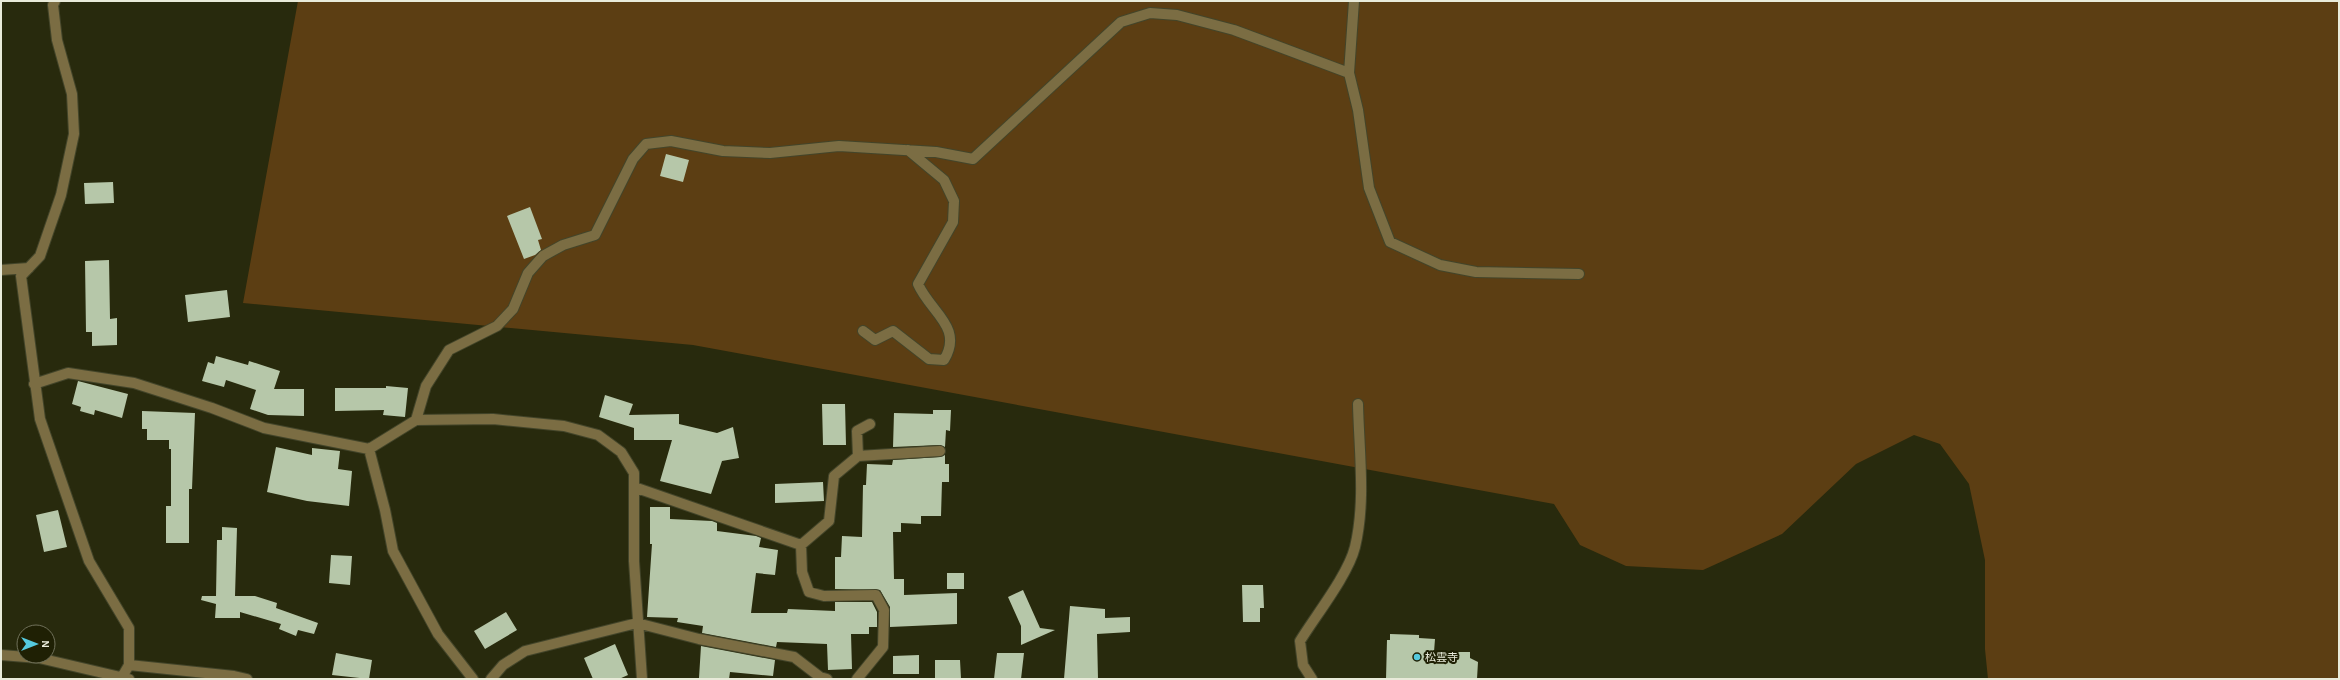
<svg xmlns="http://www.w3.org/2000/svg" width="2340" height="680" viewBox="0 0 2340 680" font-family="'Alegreya Sans','Noto Sans JP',sans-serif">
  <rect width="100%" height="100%" fill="#282a0d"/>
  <path fill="#5c3e13" d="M298 1H2339V679H1988L1985 649V560L1969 484 1940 444 1914 435 1856 464 1782 534 1703 570 1626 566 1580 545 1554 504 693 345 243 303Z"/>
  <path fill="#b6c7a9" d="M666 154 689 160 683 182 660 176Z
    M113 182 114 203 85 204 84 183Z
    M530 207 542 239 538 240 541 250 535 255 524 259 507 216Z
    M109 260 110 319 117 318V345L92 346V332H86L85 261Z
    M227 290 230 317 188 322 185 295Z
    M216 356 248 365 249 361 280 371 274 389H304V416L268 415 250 409 256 390 226 380 224 387 202 381 208 362 214 364Z
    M78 381 128 394 122 418 95 410 94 415 80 411 81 407 72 404Z
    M386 386 408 388 405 417 383 415 384 410 335 411V388H386Z
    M605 395 633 404 629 415 679 414V424L717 433 733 427 739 458 722 461 711 494 660 481 672 440H634V428L599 417Z
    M822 404H845L846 445H823Z
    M933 410H951L950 431 946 430 945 447 940 445 893 447 894 413 933 414Z
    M142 411 195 413 192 489H189V543H166V506H171V449H169V440H147V429H142Z
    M276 447 312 455V448L340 451 338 469 352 471 349 506 307 501 267 492Z
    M945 455V464H949V482H942L941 516H921V524L901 523V532H893L894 579H904V595L957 593V624L890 627V607L880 590 835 589V557H841L842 536 862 537 863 485H866L867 464 892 465 893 460 940 457Z
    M823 482 824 501 775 503V484Z
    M650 507H670V519L712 521 717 523V531L756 536 761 538 759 547 778 550 775 575 756 573 751 613H787L788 609 835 611V602H872L877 612V627H869V634H851L852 669 828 670 827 644 777 642 776 647 702 633 703 626 677 622 678 618 647 617 652 544H650Z
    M58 510 67 547 44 552 36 515Z
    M222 527 237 528 235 596H255L277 603 276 608 318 623 314 634 298 630 296 636 279 629 281 624 240 612V618H215L216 604 201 600 202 596H216L217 540H222Z
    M331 555 352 556 350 585 329 583Z
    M947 573H964V589H947Z
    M1242 585H1263L1264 608H1260V622H1243Z
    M1023 590 1040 628 1055 630 1021 645V626L1008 597Z
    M1070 606 1105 609V618L1130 617V632L1097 634 1098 679H1064Z
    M506 612 517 630 485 649 474 631Z
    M1390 634 1419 635V638L1435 639 1434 652H1470V658L1478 662 1477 679H1386L1387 640H1390Z
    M615 644 628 675 619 679H593L584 658Z
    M701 646 775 660 773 676 730 672 729 679 699 678Z
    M336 653 372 660 369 679 332 675Z
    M997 653H1024L1021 679H994Z
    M919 655V674H893V656Z
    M935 660H960L961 679H935Z"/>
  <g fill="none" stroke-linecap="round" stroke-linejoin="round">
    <g stroke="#43452a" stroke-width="12">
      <path id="minor" d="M55 1 53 5 57 40 72 94 74 134 61 195 40 256 21 276 40 419 89 561 129 628V665
        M1354 1 1349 73 1358 110 1369 188 1390 242 1440 265 1476 272 1579 274
        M1 270 29 268
        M863 331 875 340 893 331 929 359 944 360C964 327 930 312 918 284L953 222 954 201 944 180 908 150
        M34 384 68 373 134 383 212 408 264 428 369 449 385 510 393 551 438 634 473 679
        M416 420 493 419 564 426 598 435 621 452 634 473V561L642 679
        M369 449 416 420 426 386 449 350 497 326 513 309 528 273 543 256 563 245 595 235 633 159 646 144 671 141 723 151 770 153 839 146 936 152 973 159 1121 22 1150 13 1177 15 1234 30 1349 73
        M858 456 940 451
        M634 487 801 545
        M1 655 39 658 129 679
        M122 677 129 665 234 676 247 679
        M491 679 503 665 525 651 637 623 699 639 794 657 820 677 827 679
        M857 679 883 647 884 610 876 595 824 596 809 592 802 572 801 545 829 521 834 476 858 456 857 431 870 424
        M1312 679 1303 665 1300 641C1316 615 1348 575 1355 547 1366 501 1359 451 1358 404"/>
    </g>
    <use href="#minor" stroke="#7b6d43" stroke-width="10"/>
  </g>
  <circle fill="#55cadf" stroke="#1f2004" stroke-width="1.5" cx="1417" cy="657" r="4"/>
  <g text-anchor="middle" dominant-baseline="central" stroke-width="4" stroke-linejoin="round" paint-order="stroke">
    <g font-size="11" fill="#e9ebda" stroke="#1f2004" text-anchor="start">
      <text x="1425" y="657">松雲寺</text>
    </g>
  </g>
  <rect width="2340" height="680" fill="none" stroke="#e9ebda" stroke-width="4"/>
  <g transform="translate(36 644) rotate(90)"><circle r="19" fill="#1f2004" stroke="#70715a"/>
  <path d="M0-3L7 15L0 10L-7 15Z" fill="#55cadf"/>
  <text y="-6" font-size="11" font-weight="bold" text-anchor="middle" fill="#e9ebda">N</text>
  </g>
</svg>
